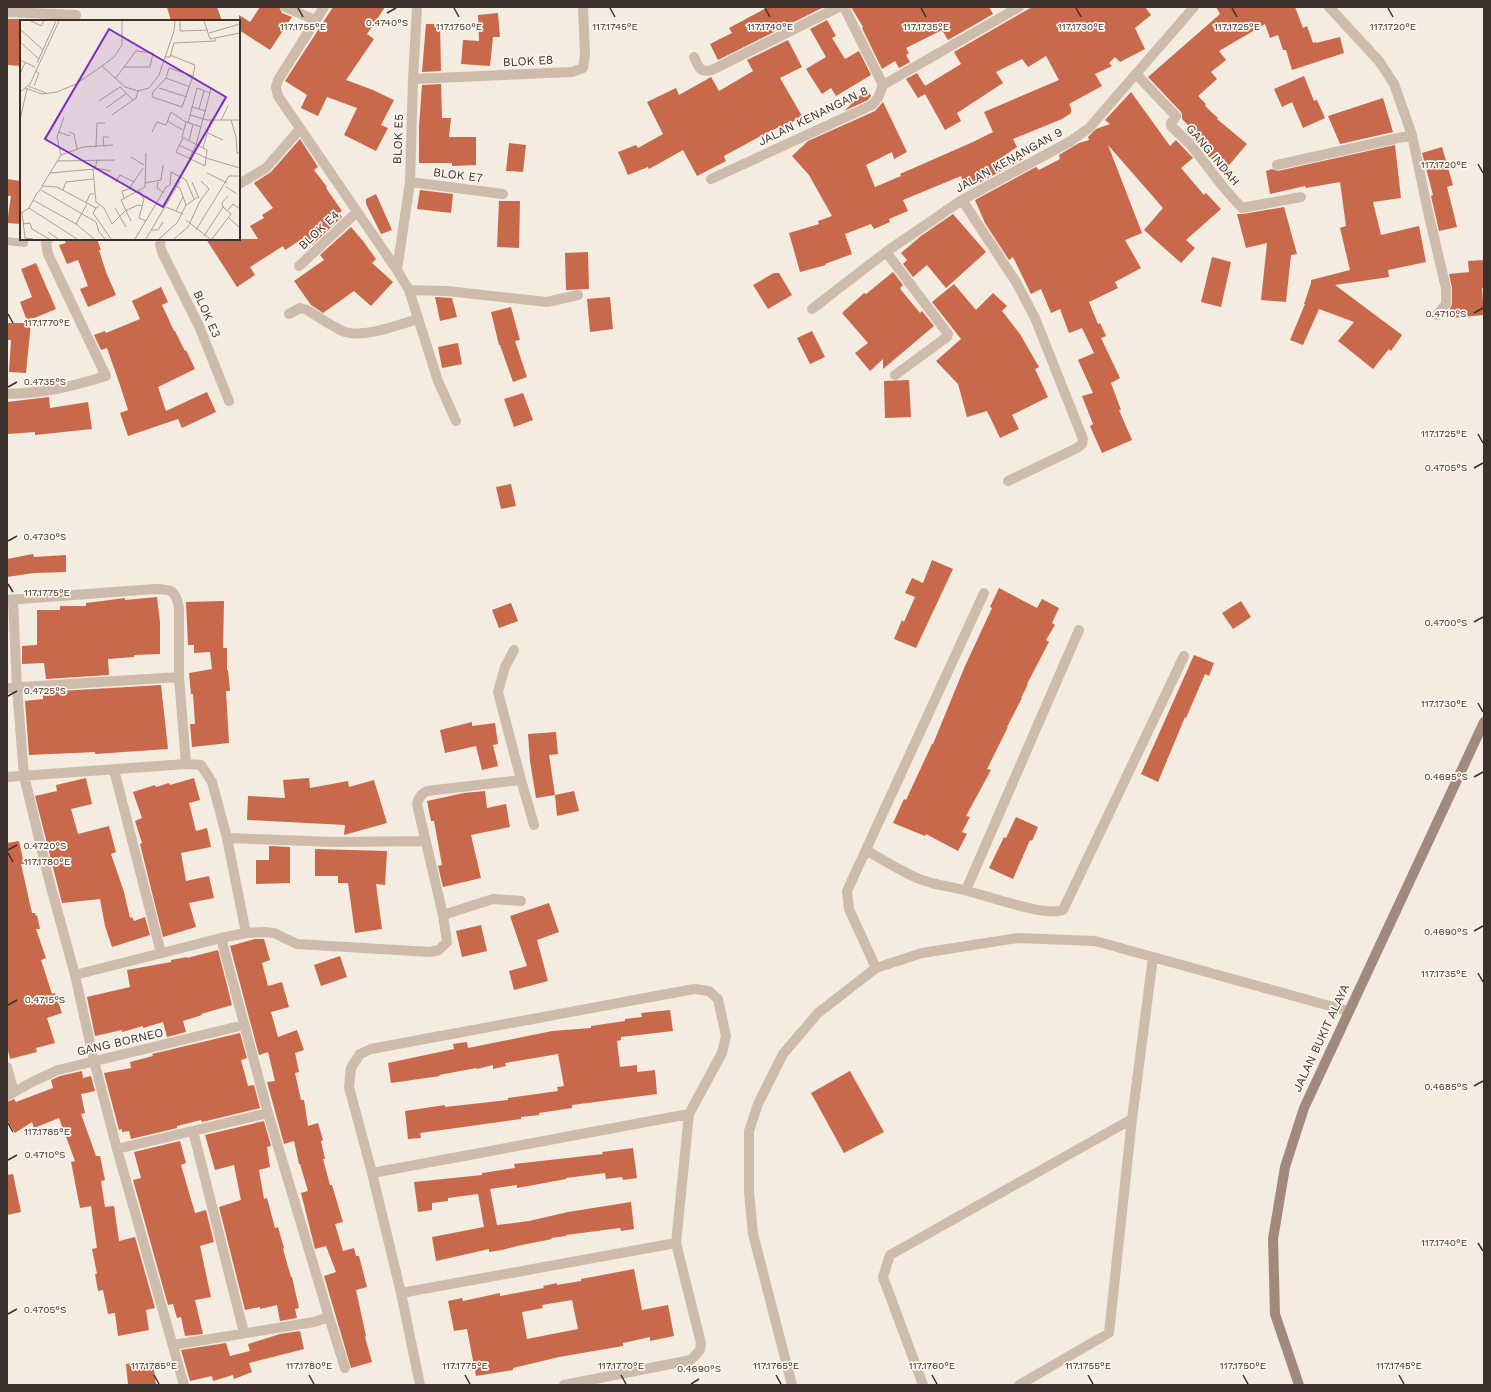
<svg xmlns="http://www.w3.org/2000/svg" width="1491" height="1392" viewBox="0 0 1491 1392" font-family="'Work Sans',sans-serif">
  <rect width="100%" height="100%" fill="#f4ebe1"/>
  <path fill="#c8694b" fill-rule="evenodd" d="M167 7H217L222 21H171Z
    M260 7H279L282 13 292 17 270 50 239 30V15L250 22Z
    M333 7H385L367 34 374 39 346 80 373 90 394 100 381 125 388 128 376 151 344 135 357 108 327 97 318 116 301 108 307 95 285 81Z
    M768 7H824L718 60 710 44 732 33 729 28Z
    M851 7H989L993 14 948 40 942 30 906 48 909 53 906 55 910 62 899 68 895 61 882 69 862 28 863 27Z
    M1032 7H1145L1151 15 1135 28 1145 49 1120 62 1115 57 1109 63 1112 66 1095 74 1102 86 1069 104 1071 108V113L1062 119 1013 139 1017 147 998 160 1001 166 1022 158 1023 159 970 188 968 184 965 185 961 176 903 200 908 211 889 219 890 222 874 229 871 224 845 234 852 254 825 264 826 265 800 272 789 233 819 224 818 221 832 216 809 175 792 156 808 141 875 111 883 102 907 152 894 159 892 152 866 165 875 187 901 176 900 174 973 142 993 132 984 112 1059 80 1046 56 1028 67 1022 59 996 72 1003 83 957 113 961 121 945 130 925 94 918 98 906 79 917 73 925 86 961 64 954 52Z
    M1216 7H1295L1303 28 1307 26 1313 43 1316 42V43L1340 37 1344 53 1292 70 1286 50H1283L1278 35 1270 38 1265 24 1219 51 1226 60 1211 72 1217 79 1198 96 1206 104 1205 106 1218 118 1217 119 1247 144 1224 171 1209 157 1195 140 1185 130 1189 126 1182 119V114L1181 112 1148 77 1220 14Z
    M498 13 500 37H493L490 66 461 64 463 40 479 41 478 15Z
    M7 19H21V66L7 65Z
    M827 20 836 36 832 38 845 59 859 51 871 75 836 96 831 88 822 94 806 69 826 57 810 29Z
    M426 24H440L441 71 422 72Z
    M788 40 802 67 780 78 802 116 781 129 779 127 757 138 724 156 726 161 697 176 683 150 649 169 648 167 628 175 618 152 636 145 638 148 663 134 647 102 676 88 679 95 711 77 719 91 753 71 747 60Z
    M1304 76 1314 101 1317 100 1325 118 1303 128 1292 102 1282 107 1274 89Z
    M441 84 442 118H451L449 137H476V165L452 166V163H419V127L422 85Z
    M867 89 871 96 868 100 844 111Z
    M1131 92 1170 146 1176 140 1193 158 1181 168 1204 195 1206 193 1221 209 1186 240 1195 248 1181 263 1144 230 1163 208 1108 145 1142 233 1125 240 1141 268 1115 282 1118 288 1089 302 1098 324 1100 323 1106 336 1101 338 1120 378 1111 383 1121 410H1119L1132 440 1102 453 1090 426 1093 424 1082 396 1093 393 1078 360 1094 353 1082 328 1069 333 1060 309 1051 313 1041 289 1031 294 1013 257 1009 260 985 223 975 200 1036 167 1039 170 1060 159 1059 155 1079 143 1089 140 1088 137 1096 129 1110 124 1105 120Z
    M1383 98 1393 132 1340 144 1328 116Z
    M300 139 318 167 314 170 327 187 326 188 342 211 339 213 342 217 312 245 305 237 285 250 283 246 250 267 255 275 237 287 206 239H258L250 226 264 218 262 215 273 208 254 183 271 172Z
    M509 143 526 145 523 172 506 171Z
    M1395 145 1401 198 1373 202 1381 235 1419 226 1426 262 1388 270 1389 277 1335 285 1402 335 1391 351 1389 349 1373 369 1338 341 1354 322 1319 309 1303 345 1290 340 1305 304H1304L1311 283V280L1350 270 1340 228 1346 226 1340 182 1306 188 1305 186 1270 194 1266 171 1272 169 1278 171Z
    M1442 147 1453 185 1447 187 1457 227 1439 231 1431 196 1433 195 1422 153Z
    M7 179 21 181V224L7 223 11 196H7Z
    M420 190 453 194 451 213 417 209Z
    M376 194 392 230 381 234 366 204V199Z
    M499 201H520L519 248 497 247Z
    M1284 207 1297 254 1291 255 1286 302 1261 300 1267 243 1246 248 1237 214H1243Z
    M953 214 986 252 946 288 927 265 913 277 903 264 907 260 901 253 921 236Z
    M351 227 363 241 376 259 372 263 393 282 371 306 354 291 323 313 311 305 294 281 324 260 320 255Z
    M64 239H97L101 250H99L106 272 116 295 88 307 80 289 88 286 78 260 67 264 59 245 66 243Z
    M588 252 589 289 566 290 565 253Z
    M1212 257 1231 262 1221 307 1201 302Z
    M1484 260V288H1482L1484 315 1451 318 1450 309 1452 304V288L1449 274 1469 272 1468 261Z
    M36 263 56 309 27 321 20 302 32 297 21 269Z
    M893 272 903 285 900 288 901 290 920 313 922 311 934 326 883 369V359L870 371 855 353 868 343 842 313 864 293 866 294Z
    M774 273H779L792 295 768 309 753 285Z
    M954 284 976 310 993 293 1007 306 1002 311 1020 334 1039 367 1035 369 1048 397 1012 415 1019 429 1000 438 987 411 967 417 958 384 936 361 961 339 932 302Z
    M161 287 168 302 162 305 174 331H175L185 351 186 350 195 369 158 387 166 411 207 392 216 412 182 428 178 419 128 436 120 413 128 410 120 385 107 348 101 350 94 335 105 331 106 333 140 319 132 301Z
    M435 297 452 298 457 317 440 321Z
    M610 297 613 329 590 332 587 299Z
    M511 307 520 340 515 341 527 377 513 382 500 345H499L491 312Z
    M7 323H31L26 373 9 372 11 340H7Z
    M812 331 825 357 810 364 797 338Z
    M458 343 462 364 442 368 438 347Z
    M909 380 911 417 885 418 884 381Z
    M523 393 533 420 514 427 504 399Z
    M49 397 50 408 88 402 92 429 35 435V432L7 434V402Z
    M511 484 516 506 501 509 496 487Z
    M33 554 34 557 66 555V572L34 573 7 577V559Z
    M932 560 953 569 916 648 894 639 902 620 904 622 915 597 905 593 912 578 923 583Z
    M999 588 1037 608 1042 599 1059 608 1052 623 1055 625 1046 640 1049 642 1027 684H1028L1021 698H1022L1007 727H1008L987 769 991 770 966 816 970 817 962 832 967 834 958 851 926 834 925 836 893 823 904 799 906 800 932 744H933L965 666 992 608 990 607Z
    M157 597 160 622V654L134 655V657L108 659 109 675 46 679 44 663 22 664V646L37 645V610H60V606H86V603L102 601 125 598V600Z
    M224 601 223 648H227V670H228L230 691H226L229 743 192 747 190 724H195L193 694H191L189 673 212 669 210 652 194 653V645H188L186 602Z
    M1241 601 1251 617 1233 629 1222 613Z
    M511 603 518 621 499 628 492 610Z
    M1194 655 1214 663 1209 676 1205 674 1186 718 1185 717 1158 782 1141 774Z
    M161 685 168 749 95 754V752L29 755 25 701 43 699V692Z
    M472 722V726L495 723 498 744 493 745 498 766 482 770 476 746 445 753 440 730Z
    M556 732 558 754 549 755 555 795 536 798 530 761 528 734Z
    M86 778 92 804 71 809 78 834 109 826 116 852 111 854 124 892 130 918 132 917 134 921 145 917 150 935 112 947 105 926 100 899 62 903 35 796 57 791 56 785Z
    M194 778 200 800 189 803 196 831 207 828 211 847 181 853 186 881 209 876 214 898 189 903 196 927 163 937 140 844 142 843 135 821 142 818 133 792 155 785 156 787 169 783 170 785Z
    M309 778 310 788 348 781 349 787 374 780 387 823 344 835 345 825 247 820 248 796 285 798 283 780Z
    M485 791 487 808 506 804 510 827 471 835 481 878 443 887 438 866 442 865 434 821H431L427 801 464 793Z
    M574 791 579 811 557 816 555 795Z
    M1016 817 1038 827 1032 841 1030 840 1013 879 989 868 1004 837 1006 838Z
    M19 841 24 864H21L32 913H35L36 916 37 915 40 929H36L46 958 41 960 52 994 55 993 62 1013 47 1018 55 1043 36 1048 37 1052 10 1059 7 1046V843Z
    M269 846 290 847V883L256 884V860H269Z
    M315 849 387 851 385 885 376 884 382 929 355 933 348 883H338V876H315Z
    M549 903 559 932 537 940 548 981 514 990 509 971 527 966 510 916Z
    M481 925 487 951 462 957 456 931Z
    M255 939H264L270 960 262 963 268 986 282 982 289 1007 271 1012 278 1037 297 1030 304 1050 295 1053 299 1072 295 1073 301 1100H304L308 1126 318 1123 323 1140 321 1141 325 1159H323L330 1185H332L343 1222 335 1224 343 1251 354 1248 356 1256H359L367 1287 356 1290 366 1336 365 1337 372 1362 351 1368 324 1276 336 1272 326 1246 315 1249 301 1193 308 1191 300 1164H299L294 1141 284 1144 267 1082 275 1081 268 1052 259 1055 230 946Z
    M218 950 232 1005 201 1014 202 1015 183 1021 186 1032 167 1037 163 1022 143 1028V1026L122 1032V1030L95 1036 87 997 130 987 127 970 171 962V960L187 957V958Z
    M340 956 347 977 321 986 314 965Z
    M670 1010 673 1031 621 1037V1040L617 1041 620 1067 637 1065V1072L655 1070 657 1094 572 1105V1108L539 1113V1115L521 1117V1119L420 1133 421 1138 408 1139 405 1111 445 1105V1107L508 1100V1098L558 1091 557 1087 564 1086 558 1054 505 1063 506 1066 493 1069V1065L477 1069 476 1068 439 1075 440 1076 391 1083 388 1063 454 1049 453 1044 467 1042 468 1048 552 1031 591 1028V1026L625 1021V1019L642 1017 641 1013Z
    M240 1033 247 1058 241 1060 248 1086 254 1085 260 1108 202 1122 201 1120 177 1126V1128L131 1139 129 1131 122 1132V1129L119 1130 104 1073 131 1068 130 1062 153 1056 152 1054Z
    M82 1071 83 1078 91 1076 95 1091 81 1094 85 1113 81 1114 96 1156H100L105 1180 101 1181 105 1207 114 1206 119 1241 135 1237 155 1308 146 1310 149 1330 118 1336 115 1313 108 1314 103 1290 98 1291 95 1274H97L92 1249 97 1248 91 1206 80 1208 71 1162 75 1161 59 1118 34 1128 32 1122 15 1133 7 1120V1102L14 1099 16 1102 53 1088 51 1080 60 1076Z
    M850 1071 884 1132 844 1153 811 1093Z
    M264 1121 271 1146 267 1147 270 1167 259 1170 264 1199 267 1198 275 1228 278 1227 284 1248 283 1249 291 1277H292L299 1308 295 1309 297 1318 280 1321 277 1305 260 1309V1307L245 1310 219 1207 241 1200 234 1165 215 1170 205 1135Z
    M180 1141 186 1163 181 1165 195 1213 206 1210 214 1242 200 1246 211 1297 195 1300 203 1334 185 1336 181 1317 177 1318 173 1304 168 1305 133 1180 141 1178 134 1152Z
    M633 1148 637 1178 623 1180 622 1177 606 1179 605 1173 566 1178V1179L517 1188V1185L490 1189 497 1225 529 1221 568 1212 631 1202 634 1229 621 1231 620 1228 566 1235V1236L551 1238 552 1239 517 1246 502 1250 489 1252V1249L436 1261 432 1237 484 1227 478 1194 448 1198V1201L432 1203V1210L418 1212 414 1182 482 1175V1173L515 1168 514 1164 603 1154 602 1152Z
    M13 1174 21 1212 7 1215V1175Z
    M634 1269 642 1310 668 1305 674 1336 650 1341V1337L623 1343V1346L559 1357 513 1368V1370L476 1376 467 1329 454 1331 448 1301 462 1298 463 1301 500 1293V1296L544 1288 543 1286 557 1283V1285L581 1281V1279ZM572 1300 578 1329 527 1339 522 1312 543 1308 542 1305Z
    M300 1331 304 1349 249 1363 252 1372 234 1379 233 1375 213 1381 212 1376 190 1381 181 1350 226 1343 230 1356 250 1351 248 1344 280 1334Z
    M153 1361 156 1385H128L126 1364Z"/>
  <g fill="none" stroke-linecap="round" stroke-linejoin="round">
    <path stroke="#cdbbac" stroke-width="8" d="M7 241 24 243"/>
    <path stroke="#cdbbac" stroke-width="10" d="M285 7 315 20
      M324 7 278 80 276 87 278 96 397 270 409 290 438 381 456 421
      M844 7 883 85
      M1329 7 1379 61 1394 84 1412 135 1428 212 1446 288V304L1437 315
      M7 12 76 15
      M694 57C699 67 699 73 712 70L839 7
      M1136 74 1174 114 1176 116 1171 123V126L1190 144 1224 188 1242 208 1301 197
      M413 79 572 72 583 68 585 55 583 7
      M1277 165 1412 135
      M711 179 872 105 878 98 883 85 1019 7
      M410 182 503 194
      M239 184 266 168 300 129
      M962 200 1016 282 1035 318 1083 439 1082 444 1077 448 1008 481
      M161 239 160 245 162 252 199 326 229 401
      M886 252 948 334 947 337 895 375
      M299 266 357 212
      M397 270 410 182 413 79 417 7
      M409 290 447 291 547 302 578 295
      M812 309 886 252 962 200 1071 141 1089 128 1194 7
      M289 314 300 308 307 310C317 316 334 328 345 332 365 338 398 325 418 319
      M7 394C45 393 70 387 106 376L48 254 46 243 48 239
      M7 600 154 589C171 589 176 590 179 608V677L186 764
      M13 600 17 688 24 776 49 880 75 975 94 1061 117 1149 184 1385
      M7 688 179 677
      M114 770 161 953
      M7 777 186 764 201 765 212 782 227 838 246 933
      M521 780 534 825
      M227 838 334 842 425 841
      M866 850C883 860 899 870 917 878 936 886 949 886 968 891 987 896 1047 917 1063 910L1184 656
      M966 890 1079 630
      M443 915 493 899 521 901
      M876 968 849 909 847 891 984 593
      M75 975 221 938 246 933 264 932 274 933 297 944 430 952 439 950 447 942 443 915 417 804C418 798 421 794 427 791L521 780 498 692 505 667 514 650
      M7 1067 14 1092
      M7 1096 34 1081 58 1070 244 1025
      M193 1131 244 1333
      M117 1149 268 1113
      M372 1173 689 1114
      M401 1293 676 1243
      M329 1317 345 1368
      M173 1345 314 1322 329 1317 268 1113 221 938
      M420 1385 401 1293 372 1173 349 1087 351 1068 360 1054 371 1049 694 989 709 991 718 999 726 1036 722 1053 689 1114 676 1243 701 1343 700 1350 691 1360 564 1385
      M792 1385 753 1234 749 1192V1131L758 1104 783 1054 818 1013 876 968 922 953 1018 938 1095 941 1348 1011
      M923 1385 883 1277 890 1255 1132 1119
      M1019 1385 1109 1333 1132 1119 1153 957"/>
    <path stroke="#a18a7d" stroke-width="10" d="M1299 1385 1275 1314 1273 1239 1285 1167 1304 1108 1484 722"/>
  </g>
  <path fill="none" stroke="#3b302b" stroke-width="1.5" d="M298 8 303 17M454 8 459 17M610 8 615 17M765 8 770 17M921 8 926 17M1076 8 1081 17M1232 8 1237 17M1388 8 1393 17M387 13 396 8M1478 164 1483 173M1474 313 1483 308M8 314 13 323M8 387 17 382M1478 434 1483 443M1474 468 1483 463M8 541 17 536M8 584 13 592M1474 622 1483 617M8 696 17 691M1478 703 1483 712M1474 777 1483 772M8 850 17 845M8 853 13 862M1474 931 1483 926M1478 973 1483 982M8 1005 17 1000M1474 1086 1483 1081M8 1123 13 1132M8 1160 17 1155M1478 1243 1483 1251M8 1314 17 1309M154 1375 159 1384M309 1375 314 1384M465 1375 470 1384M621 1375 626 1384M776 1375 781 1384M932 1375 937 1384M1088 1375 1093 1384M1243 1375 1248 1384M1399 1375 1404 1384M691 1384 699 1379"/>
  <g text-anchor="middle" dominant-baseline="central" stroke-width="3.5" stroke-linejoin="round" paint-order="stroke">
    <g font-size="12" fill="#3b302b" stroke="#fbf5ee">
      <text transform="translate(528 61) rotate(-3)">BLOK E8</text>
      <text transform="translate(813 116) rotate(-26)">JALAN KENANGAN 8</text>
      <text transform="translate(398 139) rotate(-88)">BLOK E5</text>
      <text transform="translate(1213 155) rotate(50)">GANG INDAH</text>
      <text transform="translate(1009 160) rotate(-29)">JALAN KENANGAN 9</text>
      <text transform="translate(458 175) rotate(7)">BLOK E7</text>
      <text transform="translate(319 230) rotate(-43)">BLOK E4</text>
      <text transform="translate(207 314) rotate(66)">BLOK E3</text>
      <text transform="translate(1321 1038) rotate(-65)">JALAN BUKIT ALAYA</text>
      <text transform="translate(120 1042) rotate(-13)">GANG BORNEO</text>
    </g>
  </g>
  <g transform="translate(20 20)">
    <rect width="220" height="220" fill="#f4ebe1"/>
    <path fill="none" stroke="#aaa098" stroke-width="1" d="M11 1 21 6 24 1M160 1V11L188 10M184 1 190 19M0 9 23 30M189 13 220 4M190 19 220 13M0 22 19 39M150 35 175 45 173 56 149 48 146 58 133 72 132 77 162 87 173 56M145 37H150L154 23 195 21 196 19M0 40 15 47M17 43 36 1M82 46 105 67 118 71 129 68 139 55 154 11 155 1M0 54 5 43M146 58 170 67M95 59 116 31 133 33 130 47H104M8 66 26 73M14 66 19 53 15 51M5 68 22 74 37 72 56 64 82 46 94 37 102 25V1M139 68 167 77M0 72 10 64 39 1M79 81 100 67 113 80M172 87 186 91M86 88 107 73M179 89 184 71M92 95 116 78 118 71M170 95 187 100H220M0 100 7 69M201 100 208 86M211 100 216 117 217 133H220M147 101 163 110M168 103 177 68 190 73M38 112 50 116M49 112 54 114 57 129M132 112 137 102 146 105 151 92 164 101 181 107M188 113 203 120M163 118 156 132 185 146 187 130 162 117 166 102M169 121 173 104M159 125 186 138 220 148M76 127 77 103H85M84 127 83 117H89M183 128 191 100M41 135 63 127 93 125M41 135 37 117 44 97M111 137 124 145M169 139 176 125 191 69M38 141 95 140M76 148 91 151M73 150 76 182 84 188 92 204 105 191 118 185 123 186M30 153 75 149 77 140M187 153 207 163M96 162 100 155 114 162M138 162 137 168 144 173M172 162 179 178M125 163 141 160 143 145M22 166 41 135M156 166 160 168 166 185M205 166 217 174M21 170 76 202 79 212 85 219M43 170 46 162 73 159M119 171 124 179 119 198 126 201M15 176 23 166 37 167 76 188 79 186M104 178 102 171 109 169 123 148M13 180 56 204 74 219M66 183 70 174H74M146 187 163 194M203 187 202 183 208 176M9 188 57 219M76 188 73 193 91 219M95 188 106 207M208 190 213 184 220 189M156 191 163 177M2 193 5 218 13 219M0 194 9 188 16 175M209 198 220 208M166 200 190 219M111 201 101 180 125 167 126 133M3 204 10 203 12 209 29 219M56 204 67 184M132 210H138L143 202M176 210 209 156H220M28 212 38 219M184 216 203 187M115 219 146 167 150 165 151 152 166 160 174 179M126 219 160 161M139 219 157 203 166 185 178 177M154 219 168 207 180 181 189 169 181 161M192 219 211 194 203 187"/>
    <path fill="#7b2cbf" fill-opacity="0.15" stroke="#7b2cbf" stroke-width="2" d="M89 9 206 77 143 187 25 119Z"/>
    <rect width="220" height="220" fill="none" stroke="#3b302b" stroke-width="2"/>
  </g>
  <g font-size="10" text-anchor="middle" fill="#3b302b" stroke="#fbf5ee" stroke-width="3.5" stroke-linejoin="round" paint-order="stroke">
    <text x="387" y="26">0.4740°S</text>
    <text x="303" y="30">117.1755°E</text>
    <text x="459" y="30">117.1750°E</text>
    <text x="615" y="30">117.1745°E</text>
    <text x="770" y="30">117.1740°E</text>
    <text x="926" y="30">117.1735°E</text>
    <text x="1081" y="30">117.1730°E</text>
    <text x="1237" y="30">117.1725°E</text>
    <text x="1393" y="30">117.1720°E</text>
    <text x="1444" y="168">117.1720°E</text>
    <text x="1446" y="317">0.4710°S</text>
    <text x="47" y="326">117.1770°E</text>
    <text x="45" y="385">0.4735°S</text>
    <text x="1444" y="437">117.1725°E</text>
    <text x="1446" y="471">0.4705°S</text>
    <text x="45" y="540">0.4730°S</text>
    <text x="47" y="596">117.1775°E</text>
    <text x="1446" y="626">0.4700°S</text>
    <text x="45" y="694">0.4725°S</text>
    <text x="1444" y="707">117.1730°E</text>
    <text x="1446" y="780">0.4695°S</text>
    <text x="45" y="849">0.4720°S</text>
    <text x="47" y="865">117.1780°E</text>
    <text x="1446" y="935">0.4690°S</text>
    <text x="1444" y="977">117.1735°E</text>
    <text x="45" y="1003">0.4715°S</text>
    <text x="1446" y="1090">0.4685°S</text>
    <text x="47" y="1135">117.1785°E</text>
    <text x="45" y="1158">0.4710°S</text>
    <text x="1444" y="1246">117.1740°E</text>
    <text x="45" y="1313">0.4705°S</text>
    <text x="154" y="1369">117.1785°E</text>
    <text x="309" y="1369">117.1780°E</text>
    <text x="465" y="1369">117.1775°E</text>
    <text x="621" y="1369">117.1770°E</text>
    <text x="776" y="1369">117.1765°E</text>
    <text x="932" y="1369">117.1760°E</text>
    <text x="1088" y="1369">117.1755°E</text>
    <text x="1243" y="1369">117.1750°E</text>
    <text x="1399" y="1369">117.1745°E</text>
    <text x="699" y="1372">0.4690°S</text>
  </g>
  <rect width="1491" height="1392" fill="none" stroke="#3b302b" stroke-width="16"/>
</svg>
